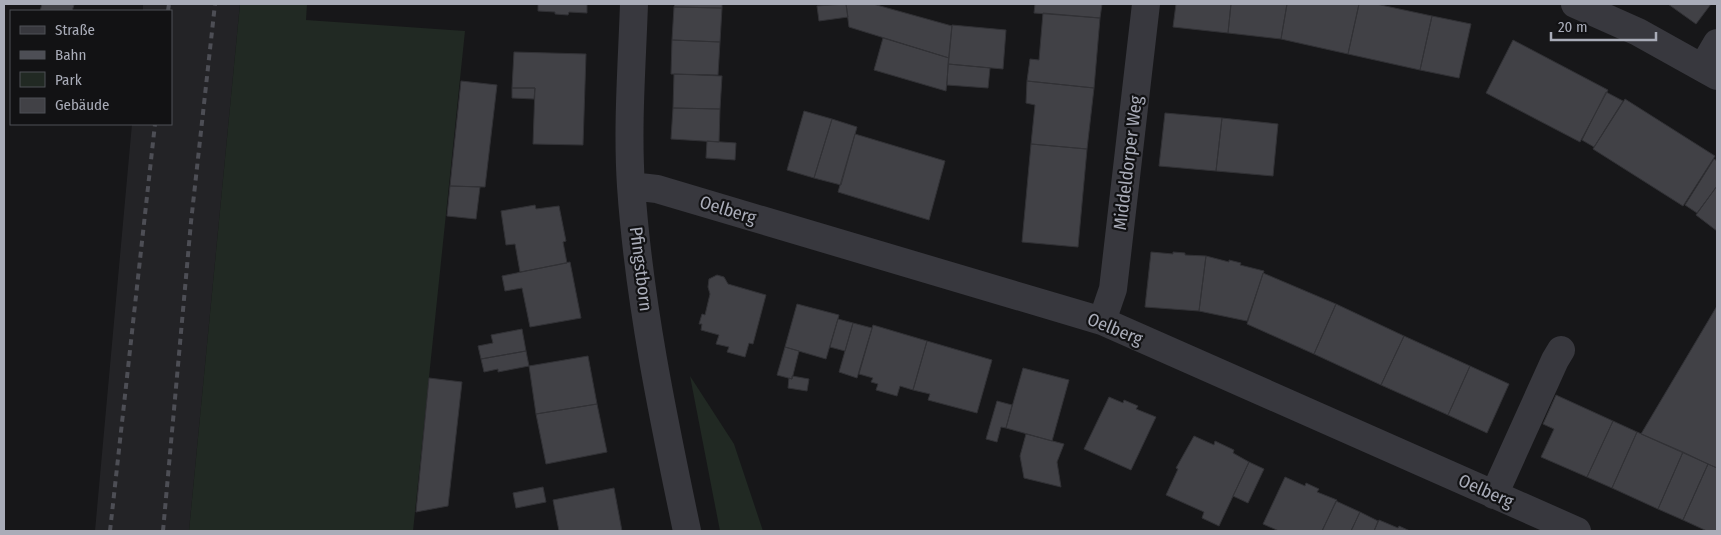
<svg xmlns="http://www.w3.org/2000/svg" width="1721" height="535" viewBox="0 0 1721 535" font-family="'Fira Sans Condensed',sans-serif">
  <rect width="100%" height="100%" fill="#171719"/>
  <path fill="#232326" d="M143 4H240L189 531H95L132 124H171V11H143Z"/>
  <path fill="#212923" d="M240 4H307L306 20 465 31 413 531H189Z
    M690 376 734 444 763 531H720Z"/>
  <path fill="#414146" stroke="#313135" d="M42 4H70L74 5 72 11H40Z
    M538 4H587V13L569 12 568 15 555 14V12L538 11Z
    M675 4H722V8L674 7Z
    M846 4 848 17 819 21 817 6Z
    M846 4H873L952 26 949 58 849 27Z
    M1035 4H1102L1100 18 1034 13Z
    M1176 4H1231L1228 33 1173 27Z
    M1231 4H1287L1281 39 1228 33Z
    M1287 4H1359L1348 54 1281 39Z
    M1359 4H1376L1432 16 1420 70 1348 54Z
    M1668 4H1711L1696 24Z
    M674 7 722 8 720 42 672 40Z
    M1043 13 1100 18 1094 88 1027 81 1030 59 1039 60Z
    M1432 16 1471 24 1459 78 1420 70Z
    M952 25 1006 30 1003 69 948 64Z
    M883 38 949 58 946 91 874 70Z
    M672 40 720 42 718 75 671 74Z
    M1513 40 1608 90 1580 142 1486 93Z
    M514 52 586 54 583 145 533 144 535 88H512Z
    M948 64 990 68 988 88 947 85Z
    M674 74 722 76 720 109 673 108Z
    M461 81 497 85 485 187 450 186Z
    M1027 81 1094 88 1087 149 1031 144 1035 105 1026 103Z
    M512 88H535L534 99 512 98Z
    M1606 92 1623 101 1594 147 1582 140Z
    M1625 99 1715 156 1683 206 1593 149Z
    M673 108 720 109 719 142 671 139Z
    M804 111 832 119 814 178 787 170Z
    M1165 113 1222 118 1216 171 1159 166Z
    M1222 118 1278 124 1273 176 1216 171Z
    M832 119 857 127 841 185 814 178Z
    M855 134 945 161 929 220 838 192Z
    M707 141 736 143 735 160 706 158Z
    M1031 144 1087 149 1078 247 1022 242Z
    M1714 159 1717 161V186L1697 213 1685 205Z
    M450 186 480 187 476 219 447 216Z
    M1717 186V231L1696 215Z
    M535 205 536 209 559 206 566 241 563 242 567 263 520 272 515 244 506 245 501 211Z
    M1151 252 1173 254V252L1185 253V255L1206 256 1199 311 1145 307Z
    M1206 256 1229 262V260L1241 263 1240 265 1264 271 1247 321 1199 311Z
    M570 262 581 318 530 327 522 288 505 291 502 276Z
    M1263 273 1336 304 1314 354 1247 324Z
    M717 275 724 277 728 284 766 295 753 344 749 343 745 357 727 352 729 347 716 344 719 335 701 330 702 324H699L702 314 705 315 710 294 708 287 709 279Z
    M797 304 839 315 826 359 785 347Z
    M1336 304 1404 336 1381 385 1314 354Z
    M1717 306V468L1641 434Z
    M838 319 853 323 845 351 830 347Z
    M853 323 872 328 857 378 839 372Z
    M873 325 927 341 913 390 900 386 897 396 876 390 878 384 871 382 873 378 859 374Z
    M522 329 526 351 481 359 478 346 493 343 491 335Z
    M1404 336 1470 366 1448 415 1381 385Z
    M927 341 992 360 977 413 928 400 930 394 913 390Z
    M785 347 799 351 792 379 777 375Z
    M526 351 529 366 498 372V369L484 372 481 359Z
    M588 356 597 404 536 414 529 366Z
    M1470 366 1509 384 1487 433 1448 415Z
    M1023 368 1069 380 1052 441 1006 428Z
    M792 376 809 379 807 391 788 388 789 378 792 379Z
    M429 378 462 382 448 506 416 512Z
    M1556 395 1613 421 1587 477 1541 457 1554 429 1543 424Z
    M1109 397 1123 403 1124 400 1138 406 1136 409 1156 417 1131 470 1084 449Z
    M997 401 1012 405 1006 428 1001 427 997 442 986 439Z
    M597 404 607 452 546 464 536 414Z
    M1613 421 1637 432 1612 488 1587 477Z
    M1637 432 1683 452 1658 509 1612 488Z
    M1026 434 1064 444 1057 462 1061 487 1024 478 1020 456Z
    M1194 436 1214 445 1215 441 1234 450 1233 453 1249 462 1219 526 1202 518 1204 512 1166 495 1178 469 1176 468Z
    M1683 452 1708 464 1683 520 1658 509Z
    M1249 462 1264 469 1248 503 1233 496Z
    M1708 464 1717 468V531H1707L1683 520Z
    M1285 477 1305 486 1306 483 1319 489 1317 492 1337 500 1322 531H1279L1263 524Z
    M543 487 546 502 516 508 513 493Z
    M614 488 622 531H559L553 500Z
    M1336 501 1360 512 1351 531H1322Z
    M1360 512 1378 521 1374 531H1351Z
    M1379 520 1398 528 1399 526 1410 531H1374Z"/>
  <g fill="none" stroke-linecap="round" stroke-linejoin="round">
    <path stroke="#38383e" stroke-width="28" d="M634 4C632 64 627 126 631 186 639 302 663 417 687 531
      M1575 4 1638 32 1717 76
      M1703 67 1717 43
      M631 186 657 189 1102 321 1577 531
      M1102 321 1113 289 1146 4
      M1494 495 1555 360 1561 350"/>
    <path stroke="#4d4e55" stroke-width="4" stroke-dasharray="6 5" stroke-linecap="butt" d="M168 11 169 4
      M110 531 155 124
      M163 531 191 222 215 4"/>
  </g>
  <g text-anchor="middle" dominant-baseline="central" stroke-width="4.5" stroke-linejoin="round" paint-order="stroke">
    <g font-size="18" fill="#a9acb8" stroke="#121214">
      <text transform="translate(1128 163) rotate(-83)">Middeldorper Weg</text>
      <text transform="translate(728 210) rotate(17)">Oelberg</text>
      <text transform="translate(641 269) rotate(83)">Pfingstborn</text>
      <text transform="translate(1115 329) rotate(22)">Oelberg</text>
      <text transform="translate(1486 491) rotate(24)">Oelberg</text>
    </g>
  </g>
  <rect width="1721" height="535" fill="none" stroke="#a9acb8" stroke-width="10"/>
  <rect x="10" y="10" width="162" height="115" fill="#121214" stroke="#4e5056"/>
  <rect x="20" y="26" width="25" height="8" fill="#38383e" stroke="#4e5056"/>
  <text x="55" y="35" font-size="15" fill="#a9acb8">Straße</text>
  <rect x="20" y="51" width="25" height="8" fill="#4d4e55" stroke="#4e5056"/>
  <text x="55" y="60" font-size="15" fill="#a9acb8">Bahn</text>
  <rect x="20" y="72" width="25" height="15" fill="#212923" stroke="#4e5056"/>
  <text x="55" y="85" font-size="15" fill="#a9acb8">Park</text>
  <rect x="20" y="98" width="25" height="15" fill="#414146" stroke="#4e5056"/>
  <text x="55" y="110" font-size="15" fill="#a9acb8">Gebäude</text>
  <path d="M1551 32v8h105v-8" fill="none" stroke="#a9acb8" stroke-width="2.5"/>
  <text x="1558" y="32" font-size="15" fill="#a9acb8" stroke="#121214" stroke-width="4" paint-order="stroke">20 m</text>
</svg>
